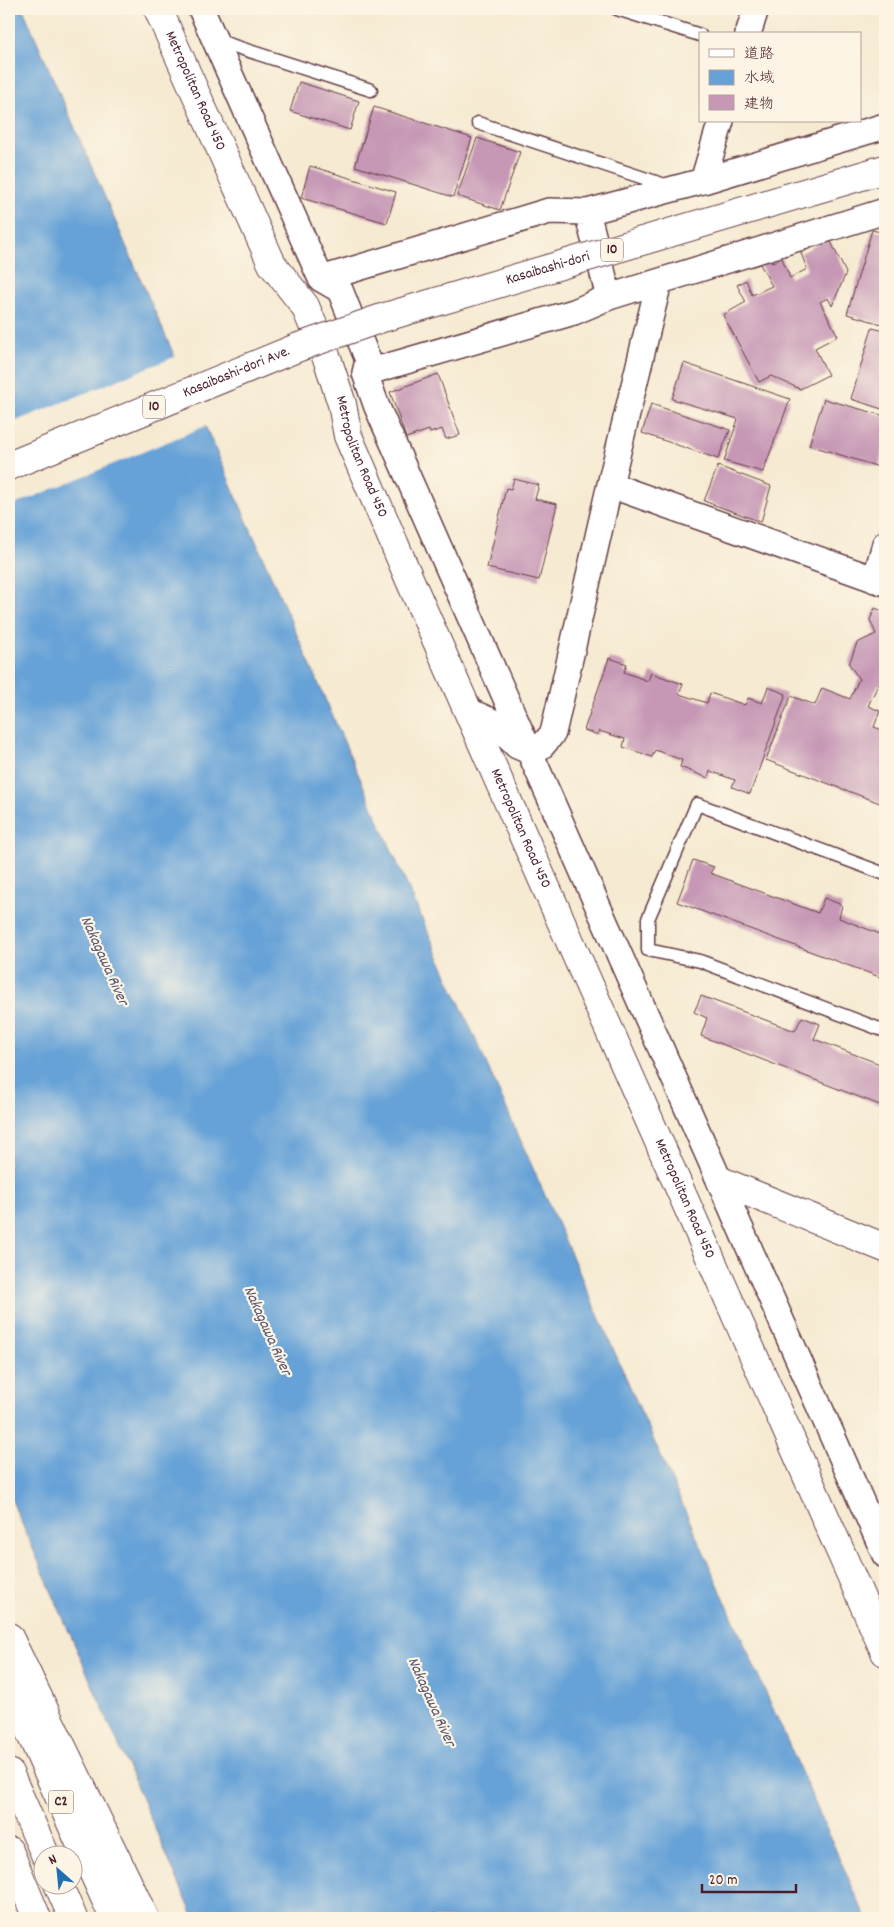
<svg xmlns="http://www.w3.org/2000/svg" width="894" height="1927" viewBox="0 0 894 1927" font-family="Dekko,'Klee One',sans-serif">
  <rect width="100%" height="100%" fill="#fcf5e5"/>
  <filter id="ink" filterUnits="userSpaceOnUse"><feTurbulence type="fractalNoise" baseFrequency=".02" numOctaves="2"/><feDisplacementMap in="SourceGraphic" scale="10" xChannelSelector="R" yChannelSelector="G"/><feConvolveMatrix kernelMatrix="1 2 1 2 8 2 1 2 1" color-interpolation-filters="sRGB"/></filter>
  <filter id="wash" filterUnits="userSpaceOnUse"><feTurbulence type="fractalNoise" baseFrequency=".0096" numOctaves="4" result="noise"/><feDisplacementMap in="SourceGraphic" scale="20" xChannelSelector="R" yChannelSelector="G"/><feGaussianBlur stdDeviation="1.12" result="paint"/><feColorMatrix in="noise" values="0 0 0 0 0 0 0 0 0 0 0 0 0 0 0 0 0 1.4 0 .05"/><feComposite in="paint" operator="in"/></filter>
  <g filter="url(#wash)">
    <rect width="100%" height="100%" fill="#f6ead2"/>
    <path fill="#66a2d7" stroke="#586081" d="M9 9H23L127 248 392 851 866 1918H194L9 1494Z"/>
    <path fill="#f6ead2" d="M177 356 208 425 9 507V424Z"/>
    <g id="blocks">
      <path fill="#c698b5" d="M299 82 359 101 350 130 290 111Z
        M374 107 472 138 453 197 355 166Z
        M477 138 520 152 500 210 457 196Z
        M310 166 396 192 387 223 301 198Z
        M872 230 885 233V325L847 314Z
        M824 241 831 242 846 273 832 306 828 298 820 302 838 336 815 348 828 375 800 389 771 376 759 382 723 315 746 302 737 285 746 280 752 295 772 286 760 264 771 259 772 263 782 258 790 278 807 269 801 253Z
        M872 328 885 331V410L851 399Z
        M684 363 790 399 763 472 724 461 738 419 672 399Z
        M438 374 460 435 446 439 442 429 430 433 429 430 406 438 390 392Z
        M824 399 885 416V443L879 467 809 445Z
        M651 404 730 430 718 459 642 433Z
        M718 466 771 486 761 522 704 501Z
        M514 479 539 485 535 499 557 504 539 580 487 568 506 488 511 489Z
        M875 608 885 612V681L878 685 868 706 880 711 874 727 885 731V805L766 760 791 696 815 705 822 688 850 699 859 679 849 664 857 643 876 634 870 620Z
        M609 658 627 664 624 672 648 681 651 673 683 684 679 694 707 703 710 693 745 705 748 698 762 703 768 687 786 694 750 794 732 787 735 780 710 771 708 778 680 767 682 760 655 750 652 757 623 747 625 739 599 731 598 735 584 730Z
        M693 860 714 867 710 873 818 913 824 898 842 905 839 918 885 936V979L677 902Z
        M701 996 795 1031 802 1017 820 1024 814 1039 885 1066V1107L701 1036 707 1018 694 1012Z"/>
    </g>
  </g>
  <g filter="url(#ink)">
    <use href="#blocks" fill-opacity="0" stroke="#643d44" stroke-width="1"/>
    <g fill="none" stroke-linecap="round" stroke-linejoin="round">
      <g stroke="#643d44" stroke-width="15">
        <path id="lane" d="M617 9 700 35
          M215 40 371 90
          M478 123 668 186
          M885 874 697 804 648 919V950L700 961 885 1031"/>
      </g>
      <g stroke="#643d44" stroke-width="28">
        <path id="street" d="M201 9 321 279 340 290 368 360 365 373 377 407C547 789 717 1171 885 1555
          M748 34 756 9
          M703 181 721 121
          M587 212 609 297
          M321 279 549 211 587 212 703 181 885 126
          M365 373 574 312 609 297 885 211
          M610 485 885 583
          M875 580 885 544
          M469 711 491 721 517 746 531 752 542 746 553 733 607 497 659 282"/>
      </g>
      <g stroke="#643d44" stroke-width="30">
        <g id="secondary">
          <path id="s1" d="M158 9 272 264 305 306 328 361 342 404 348 436 412 585 885 1652"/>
          <path d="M721 1181 885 1248"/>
        </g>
      </g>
      <g stroke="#643d44" stroke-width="30">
        <g id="primary">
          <path id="s2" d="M9 466 299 347"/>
        </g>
      </g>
      <g stroke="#643d44" stroke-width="30">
        <path id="highway" d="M9 1637 145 1918
          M9 1686 114 1918
          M9 1773 45 1854
          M9 1851 37 1918
          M58 1884 73 1918"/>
      </g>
      <use href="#lane" stroke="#fff" stroke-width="12"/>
      <use href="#street" stroke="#fff" stroke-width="25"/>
      <use href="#secondary" stroke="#fff" stroke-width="28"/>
      <use href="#primary" stroke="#fff" stroke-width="28"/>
      <use href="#highway" stroke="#fff" stroke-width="28"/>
      <g stroke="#643d44" stroke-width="30" stroke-linecap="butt">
        <g id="primary-bridge">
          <path id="s3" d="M299 347 382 318 885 169"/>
        </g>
      </g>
      <use href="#primary-bridge" stroke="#fff" stroke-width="28"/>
    </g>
  </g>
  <g text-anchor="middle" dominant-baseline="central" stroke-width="4.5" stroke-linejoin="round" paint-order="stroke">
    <g fill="#fcf5e5" stroke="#7f5f63" stroke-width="1">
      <rect x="601" y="238.5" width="22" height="23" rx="4"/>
      <rect x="143" y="395.5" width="22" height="23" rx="4"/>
      <rect x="48.5" y="1790.5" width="25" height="23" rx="4"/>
    </g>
    <g font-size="14" font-weight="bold" fill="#4a1f2b">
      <text x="612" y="250">10</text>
      <text x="154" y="407">10</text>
      <text x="61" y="1802">C2</text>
    </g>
    <g font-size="15" fill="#4a1f2b" stroke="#fcf5e5">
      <text stroke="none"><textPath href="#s1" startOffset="90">Metropolitan Road 450</textPath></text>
      <text stroke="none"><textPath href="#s3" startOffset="261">Kasaibashi-dori</textPath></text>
      <text stroke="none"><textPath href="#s2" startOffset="246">Kasaibashi-dori Ave.</textPath></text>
      <text stroke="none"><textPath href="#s1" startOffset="494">Metropolitan Road 450</textPath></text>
      <text stroke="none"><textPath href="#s1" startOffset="899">Metropolitan Road 450</textPath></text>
      <text stroke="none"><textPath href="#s1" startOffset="1304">Metropolitan Road 450</textPath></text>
    </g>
    <g font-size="16" font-style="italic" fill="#555370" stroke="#fcf5e5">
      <text transform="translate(104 961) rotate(66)">Nakagawa River</text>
      <text transform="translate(267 1331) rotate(66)">Nakagawa River</text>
      <text transform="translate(431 1702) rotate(66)">Nakagawa River</text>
    </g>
  </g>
  <rect width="894" height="1927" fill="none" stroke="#fcf5e5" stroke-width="30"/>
  <rect x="699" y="32" width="162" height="90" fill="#fcf5e5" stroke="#b59f9b"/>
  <rect x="709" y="49" width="25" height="8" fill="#ffffff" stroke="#b59f9b"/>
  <text x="744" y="58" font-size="15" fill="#4a1f2b">道路</text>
  <rect x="709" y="70" width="25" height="15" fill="#66a2d7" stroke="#b59f9b"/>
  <text x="744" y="82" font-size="15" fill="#4a1f2b">水域</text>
  <rect x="709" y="95" width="25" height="15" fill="#c698b5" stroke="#b59f9b"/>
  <text x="744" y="108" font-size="15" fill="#4a1f2b">建物</text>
  <g transform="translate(58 1870) rotate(333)"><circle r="24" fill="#fcf5e5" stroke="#b59f9b"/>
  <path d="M0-4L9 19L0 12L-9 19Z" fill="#1f6fb2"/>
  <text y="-8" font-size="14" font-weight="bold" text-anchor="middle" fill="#4a1f2b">N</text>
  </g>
  <path d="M702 1884v8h94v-8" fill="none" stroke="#4a1f2b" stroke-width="2.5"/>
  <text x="709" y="1884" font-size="15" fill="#4a1f2b" stroke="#fcf5e5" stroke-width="4" paint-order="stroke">20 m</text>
</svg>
